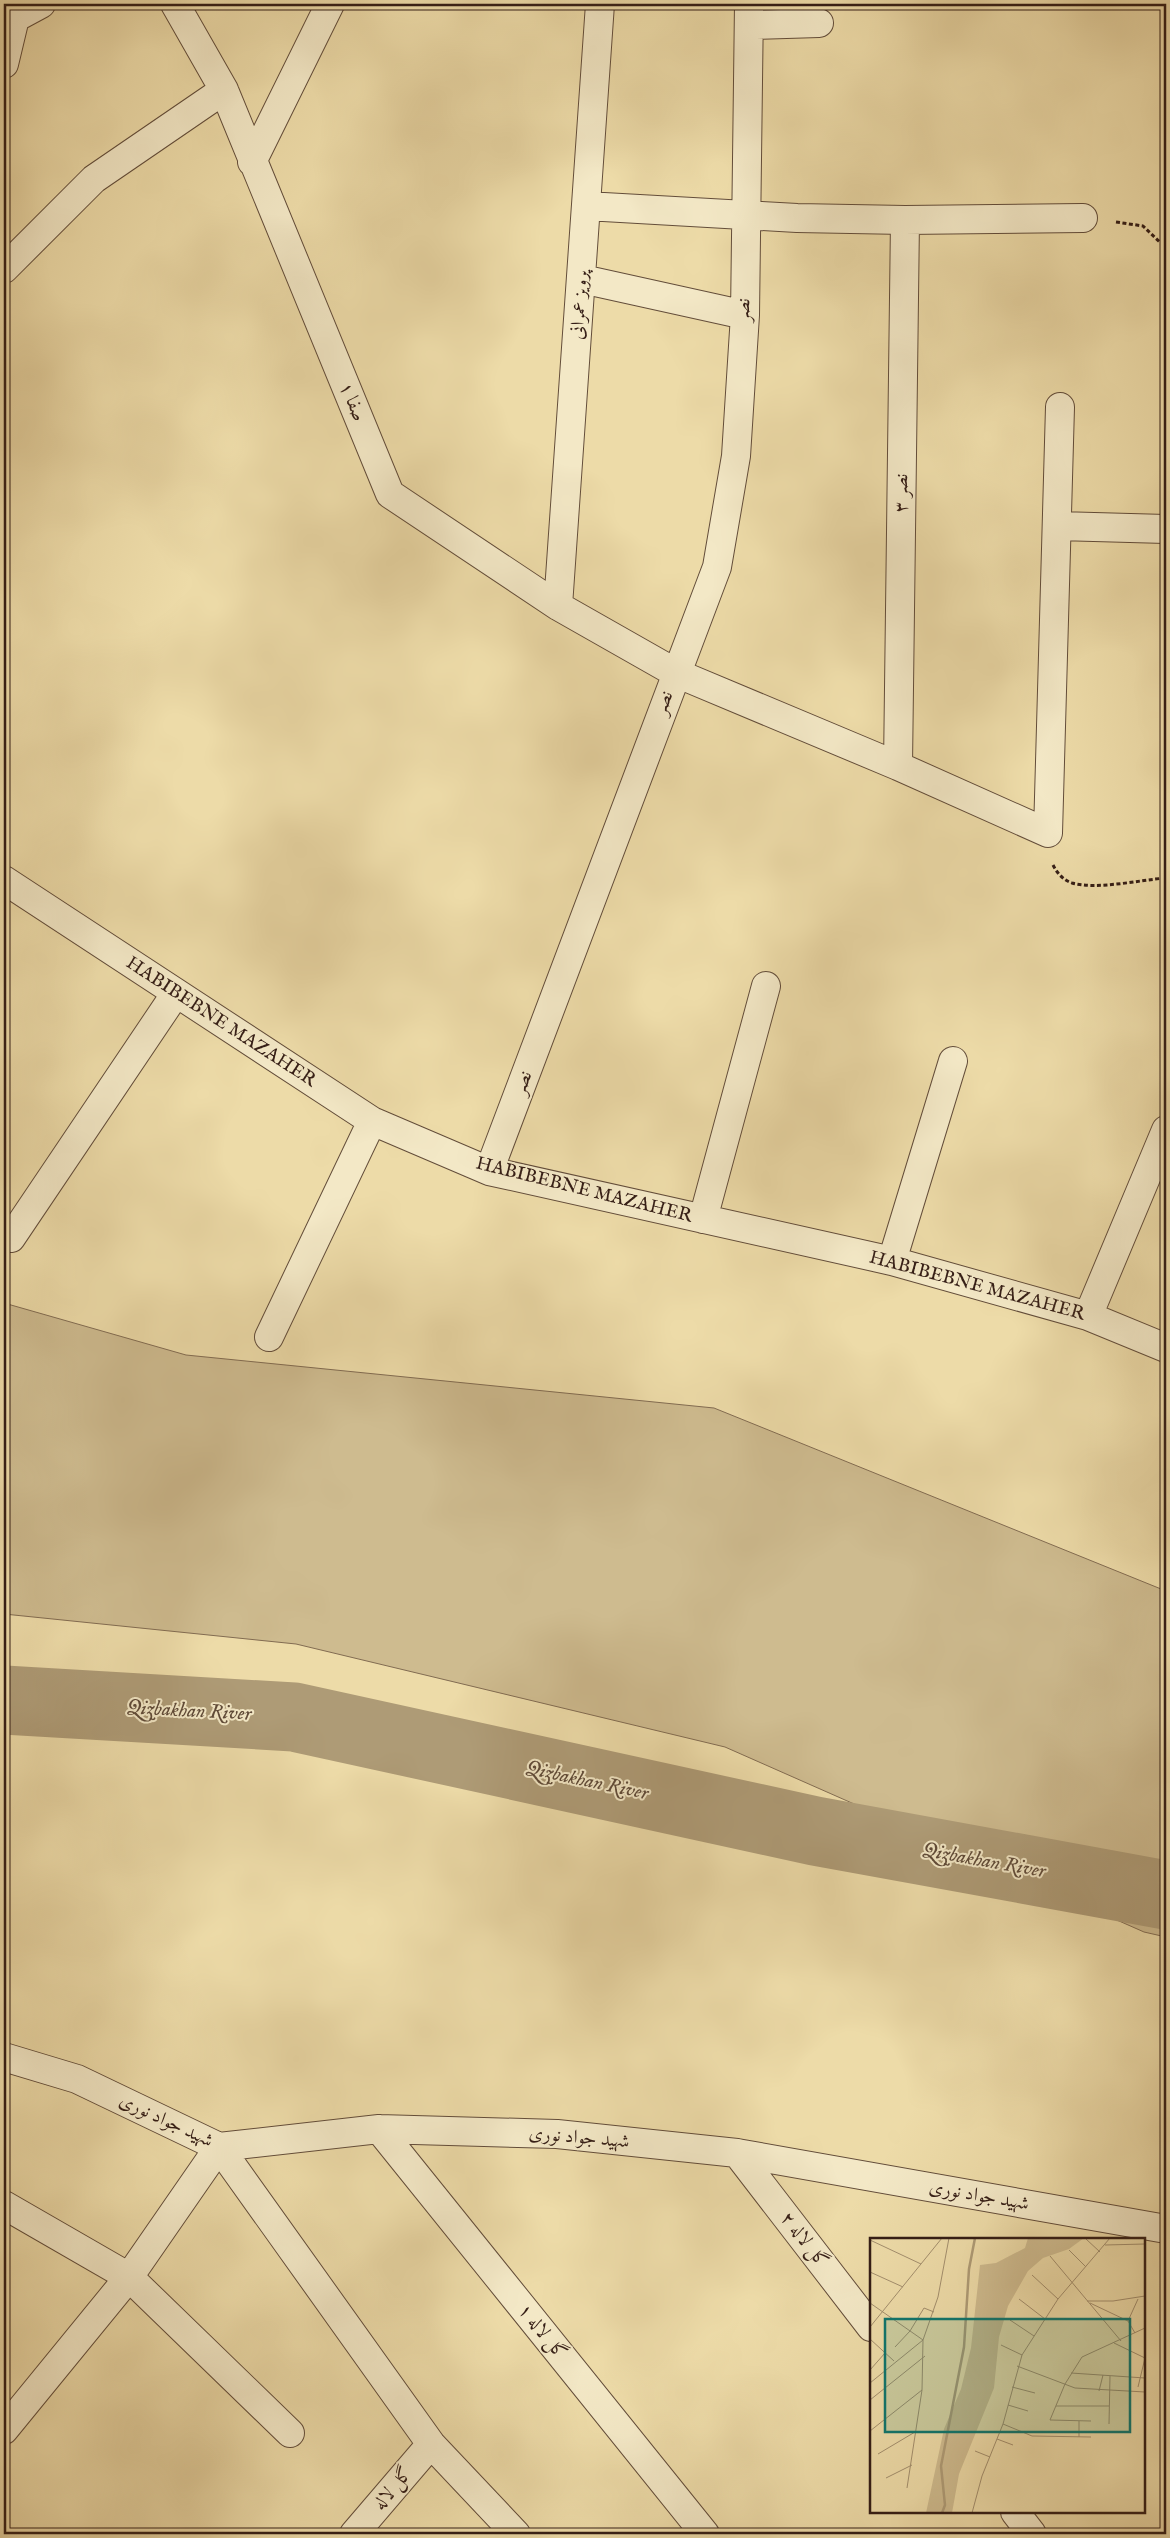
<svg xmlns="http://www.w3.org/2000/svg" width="1170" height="2538" viewBox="0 0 1170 2538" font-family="'IM FELL English',Amiri,serif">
  <rect width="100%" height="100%" fill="#eddba8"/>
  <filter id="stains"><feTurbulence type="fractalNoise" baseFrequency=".004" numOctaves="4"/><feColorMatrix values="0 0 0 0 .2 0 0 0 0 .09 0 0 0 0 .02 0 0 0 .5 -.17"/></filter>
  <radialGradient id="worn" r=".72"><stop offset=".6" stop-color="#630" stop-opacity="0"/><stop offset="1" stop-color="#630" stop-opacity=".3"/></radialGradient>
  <path fill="#cebb8f" stroke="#826c52" d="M4 1303 186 1355 714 1408 1166 1591V1937L1144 1932 725 1747 296 1644 4 1614Z"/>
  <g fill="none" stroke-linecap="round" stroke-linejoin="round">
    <path stroke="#ae9b76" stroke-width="69" d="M4 1700 294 1717 815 1831 1166 1895"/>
    <g stroke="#634d3a" stroke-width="30">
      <path id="street" d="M175 4 224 90 390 494 558 606 676 673 898 766 1048 833 1060 407
        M749 25 819 23
        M4 64 15 18 41 4
        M252 162 330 4
        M586 206 797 218 905 220 1083 218
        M4 269 94 179 224 90
        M582 279 745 315
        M1058 526 1166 529
        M558 606 600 4
        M898 766 905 220
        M4 880 372 1121 489 1171 892 1261 1088 1316 1166 1348
        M489 1171 717 567 736 456 745 315 749 4
        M703 1219 766 986
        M11 1238 176 993
        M892 1261 953 1061
        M1088 1316 1166 1130
        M269 1337 372 1121
        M4 2057 77 2079 219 2147 379 2129 557 2134 737 2153 1166 2229
        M379 2129 705 2534
        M737 2153 871 2327
        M4 2205 129 2277 290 2433
        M4 2430 129 2277 219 2147 431 2444 516 2534
        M1015 2512 1032 2534
        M354 2534 431 2444"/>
    </g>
    <path stroke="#351e16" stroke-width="3" stroke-dasharray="4 2.5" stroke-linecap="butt" d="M1116 222 1143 226 1166 248
      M1053 865C1057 873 1063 880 1072 883 1098 890 1139 880 1166 878"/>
    <use href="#street" stroke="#f3e8c6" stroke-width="28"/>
  </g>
  <g text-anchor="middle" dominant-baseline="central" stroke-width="4" stroke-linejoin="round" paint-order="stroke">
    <g font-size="19" fill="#351e16" stroke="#f3e8c6">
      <text transform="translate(580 305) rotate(-86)">پرویز عمرانی</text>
      <text transform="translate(744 310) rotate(-88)">نصر</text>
      <text transform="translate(352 402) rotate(67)">صفا ۱</text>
      <text transform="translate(902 493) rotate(-89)">نصر ۳</text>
      <text transform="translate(664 703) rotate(-70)">نصر</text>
      <text transform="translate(221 1022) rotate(33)">HABIBEBNE MAZAHER</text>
      <text transform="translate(523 1083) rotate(-70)">نصر</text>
      <text transform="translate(584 1190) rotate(14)">HABIBEBNE MAZAHER</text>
      <text transform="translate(977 1286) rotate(15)">HABIBEBNE MAZAHER</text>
      <text transform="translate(166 2121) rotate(25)">شهید جواد نوری</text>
      <text transform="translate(579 2138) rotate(5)">شهید جواد نوری</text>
      <text transform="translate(979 2196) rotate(10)">شهید جواد نوری</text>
      <text transform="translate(804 2240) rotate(52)">گل لاله ۲</text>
      <text transform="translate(542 2332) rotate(51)">گل لاله ۱</text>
      <text transform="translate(393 2489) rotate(-50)">گل لاله</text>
    </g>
    <g font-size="20" font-style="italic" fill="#5f4a38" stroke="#f3e8c6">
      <text transform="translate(189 1711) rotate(3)">Qizbakhan River</text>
      <text transform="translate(587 1781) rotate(12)">Qizbakhan River</text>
      <text transform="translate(984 1861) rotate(10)">Qizbakhan River</text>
    </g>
  </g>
  <g transform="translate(870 2238)">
    <rect width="275" height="275" fill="#eddba8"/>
    <path d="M158 0H214L199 11 173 20 158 33 138 68 129 99 124 150 89 236 82 275H56L74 191 91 151 101 110 110 27 126 25 155 10Z" fill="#cebb8f"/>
    <path fill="none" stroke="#ae9b76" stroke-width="2.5" d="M72 275 75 267 71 228 94 109 99 31 105 0"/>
    <path fill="none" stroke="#a38f6e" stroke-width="1" d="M216 1 230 14M0 2 51 26M235 7 275 6M199 12 216 29M180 18 251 103M0 34 33 49M162 37 188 61M149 61 175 81M217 63H243L275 58M0 65 53 102 0 145M220 65 258 83 265 95M140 82 164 98M258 83 268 61M0 89 72 0M0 101 24 123M244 105 275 120M131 107 152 117M25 109 40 93 54 70 64 74M147 128 205 150 275 154M0 132 15 115M201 135 275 140M142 149 165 155M268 149 275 120M229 153 233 137M0 162 55 118M138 167 158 173M186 168H239M221 183 180 182 195 146 212 119 275 90M133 186 162 198 221 199M239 186 240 138M0 193 52 152M209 199V183M127 201 143 207M105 213 120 219M8 216 45 194M16 240 42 227M37 250 52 152 53 102 68 59 79 0M102 275 112 238 133 186 152 117 188 61 240 0"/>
    <path fill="#0f766e" fill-opacity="0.15" stroke="#0f766e" stroke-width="2.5" d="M15 81H260V194H15Z"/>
    <rect width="275" height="275" fill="none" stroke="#351e16" stroke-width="2.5"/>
  </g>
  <rect width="1170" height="2538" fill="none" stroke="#eddba8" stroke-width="20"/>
  <rect x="5" y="5" width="1160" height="2528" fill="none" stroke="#351e16" stroke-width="2.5"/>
  <rect x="10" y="10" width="1150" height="2518" fill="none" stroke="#351e16"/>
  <rect width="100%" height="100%" filter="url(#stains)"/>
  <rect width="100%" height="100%" fill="url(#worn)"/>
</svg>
